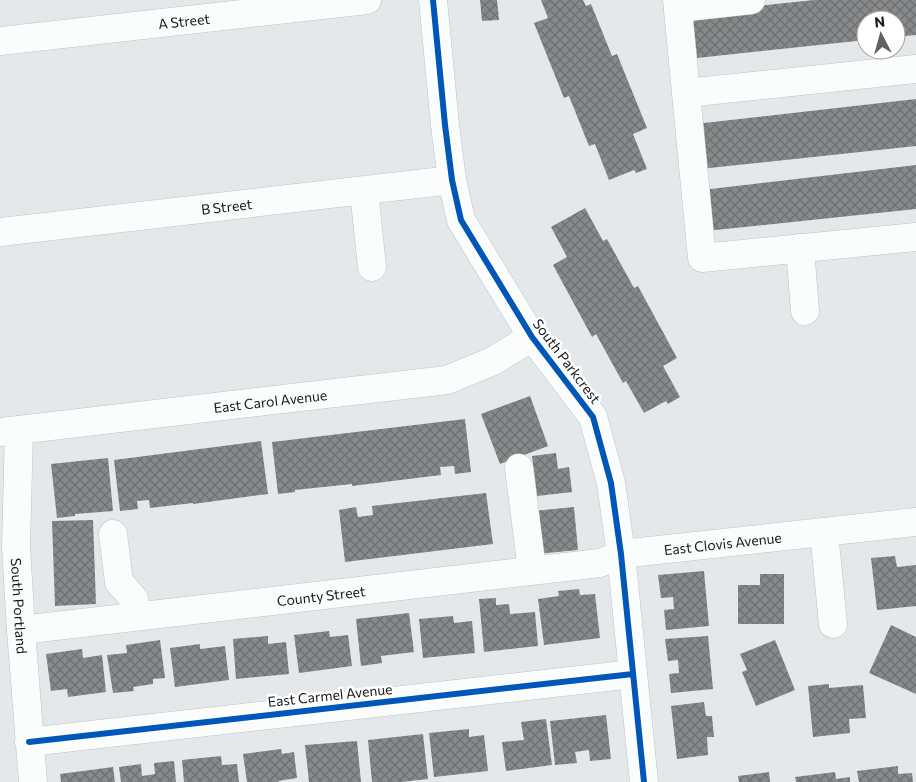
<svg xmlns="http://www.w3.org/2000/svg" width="916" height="782" viewBox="0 0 916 782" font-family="Commissioner,sans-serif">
  <defs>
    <pattern id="building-cross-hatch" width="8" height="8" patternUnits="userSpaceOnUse" patternTransform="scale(1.25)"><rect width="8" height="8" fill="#88898b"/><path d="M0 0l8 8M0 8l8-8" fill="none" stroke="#6e6f71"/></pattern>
  </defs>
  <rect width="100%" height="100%" fill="#e5e8ea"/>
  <path fill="url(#building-cross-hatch)" d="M480 0H497L499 20 482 21Z
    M541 0H583L586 6 591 4 612 56 617 54 647 128 633 134 647 169 636 173 634 170 609 180 595 144 589 146 569 96 564 98 534 23 548 18Z
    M814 0H916V35L896 37V20H866V40L697 58 692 13Z
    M916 99V146L700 169 695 124Z
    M916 165V209L706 231 702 190Z
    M585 208 603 241 607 239 634 288 638 286 677 358 663 366 680 397 668 404 666 401 644 413 626 381 623 383 596 334 592 337 553 265 567 257 551 227Z
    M530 396 548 446 500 464 481 414Z
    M465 419 471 472 455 474 454 466 440 467 441 475 352 486V484L295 490V492L278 494 272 442Z
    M261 441 268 494 193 504V503L150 508 149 500 137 501 138 509 120 511 114 460Z
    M556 453 558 469 569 467 572 492 537 496 532 456Z
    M108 458 113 511 75 514V516L57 518 51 464Z
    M486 493 493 544 345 562 339 510 356 507 358 517 373 515 372 506Z
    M574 507 578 550 537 554 533 511Z
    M93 520 96 604 55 606 52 521Z
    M895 556 897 567 916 565V606L877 610 871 558Z
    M704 571 709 626 666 630 664 610 674 609 673 597 661 598 658 575Z
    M760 574H784V624H738V585H760Z
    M579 589 580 595 595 594 600 638 544 645 538 599 559 596 558 591Z
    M496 598V605L509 604 510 614 535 612 538 646 484 652 479 599Z
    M409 613 414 652 381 656 382 663 361 666 356 619Z
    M453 616 454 623 472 621 475 653 423 658 419 619Z
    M891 625 916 637V694L869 673Z
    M329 631 330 637 348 635 352 666 299 673 294 635Z
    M268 636V644L286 642 289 674 236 679 233 639Z
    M708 636 713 689 671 693 669 674 679 673 678 660 668 661 665 639Z
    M160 640 165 678 153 679V684L133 687 134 691 113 693 107 655 127 653 126 645Z
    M775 640 795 690 756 706 742 672 747 670 740 654Z
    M200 644V649L225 646 229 680 175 687 170 648Z
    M82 649 83 658 102 655 106 692 68 697 67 689 51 691 46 654Z
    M829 684V688L863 685 866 718 849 719 850 733 813 737 808 686Z
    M704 702 706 716H712L714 737H707L708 755 677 759 671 706Z
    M606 715 611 759 590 761 589 750 575 752 577 763 555 765 550 721Z
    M546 719 552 765 506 771 502 742 524 740 521 722Z
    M469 729V737L484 735 488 771 434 777 429 733Z
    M423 734 428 779 401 782H372L368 740Z
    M357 741 361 782H309L305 745Z
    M281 749 282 754 294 752 297 778 278 781 279 782H247L243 754Z
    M221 756 222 765 237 764 239 782H184L182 760Z
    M174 761 176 782H121L119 767 141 764 142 776 155 774 154 763Z
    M898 766V774L912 773 913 782H859L857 771Z
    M113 767 115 782H61L60 774Z
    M769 772 770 782H739L738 776Z
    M835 772 836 779 850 777V782H796L795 777Z"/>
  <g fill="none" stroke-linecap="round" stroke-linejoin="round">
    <g stroke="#c1c3c5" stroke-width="29">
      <g id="minor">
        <path d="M433 0 445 125 452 180 461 220 532 337 593 417 611 483 621 554 644 782"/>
        <path d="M677 0 702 258 916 237"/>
        <path d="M678 8 751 0"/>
        <path id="s1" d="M0 41 367 0"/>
        <path d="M686 93 916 69"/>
        <path d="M364 191 372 267"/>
        <path id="s2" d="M0 232 452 180"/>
        <path d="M800 248 805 311"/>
        <path id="s3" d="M19 430 16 546 21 630 33 782"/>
        <path id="s4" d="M0 432 447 380 493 361 532 337"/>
        <path d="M519 468 532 570"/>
        <path d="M824 532 833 624"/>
        <path d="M113 534 119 582 134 599 138 615"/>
        <path id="s5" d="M21 630 600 563 621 554 916 522"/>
        <path d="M29 742 633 674"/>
      </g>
    </g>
    <use href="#minor" stroke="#fbfcfc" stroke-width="28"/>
    <g stroke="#fff" stroke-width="9">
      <path id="cycleway" d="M433 0 445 125 452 180 461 220 532 337 593 417 611 483 621 554 644 782
        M29 742 633 674"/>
    </g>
    <use href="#cycleway" stroke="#0057b8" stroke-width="6"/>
  </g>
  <g text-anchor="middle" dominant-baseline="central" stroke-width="5" stroke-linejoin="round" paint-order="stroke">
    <g font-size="14" fill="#16181a" stroke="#fff">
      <text stroke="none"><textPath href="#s1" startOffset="185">A Street</textPath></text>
      <text stroke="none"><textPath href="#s2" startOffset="228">B Street</textPath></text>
      <text transform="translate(567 361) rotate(53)">South Parkcrest</text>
      <text stroke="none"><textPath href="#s4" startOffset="272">East Carol Avenue</textPath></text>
      <text stroke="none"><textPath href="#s5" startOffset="708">East Clovis Avenue</textPath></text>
      <text stroke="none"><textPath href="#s5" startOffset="302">County Street</textPath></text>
      <text stroke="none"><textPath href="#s3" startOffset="176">South Portland</textPath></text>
      <text transform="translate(330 695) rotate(-6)">East Carmel Avenue</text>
    </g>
  </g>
  <g transform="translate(881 35) rotate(354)"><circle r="24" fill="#ffffff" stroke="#a2a3a3"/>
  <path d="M0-4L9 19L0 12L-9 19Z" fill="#5e6163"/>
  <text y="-8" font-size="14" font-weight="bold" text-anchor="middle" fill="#16181a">N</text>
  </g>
</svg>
